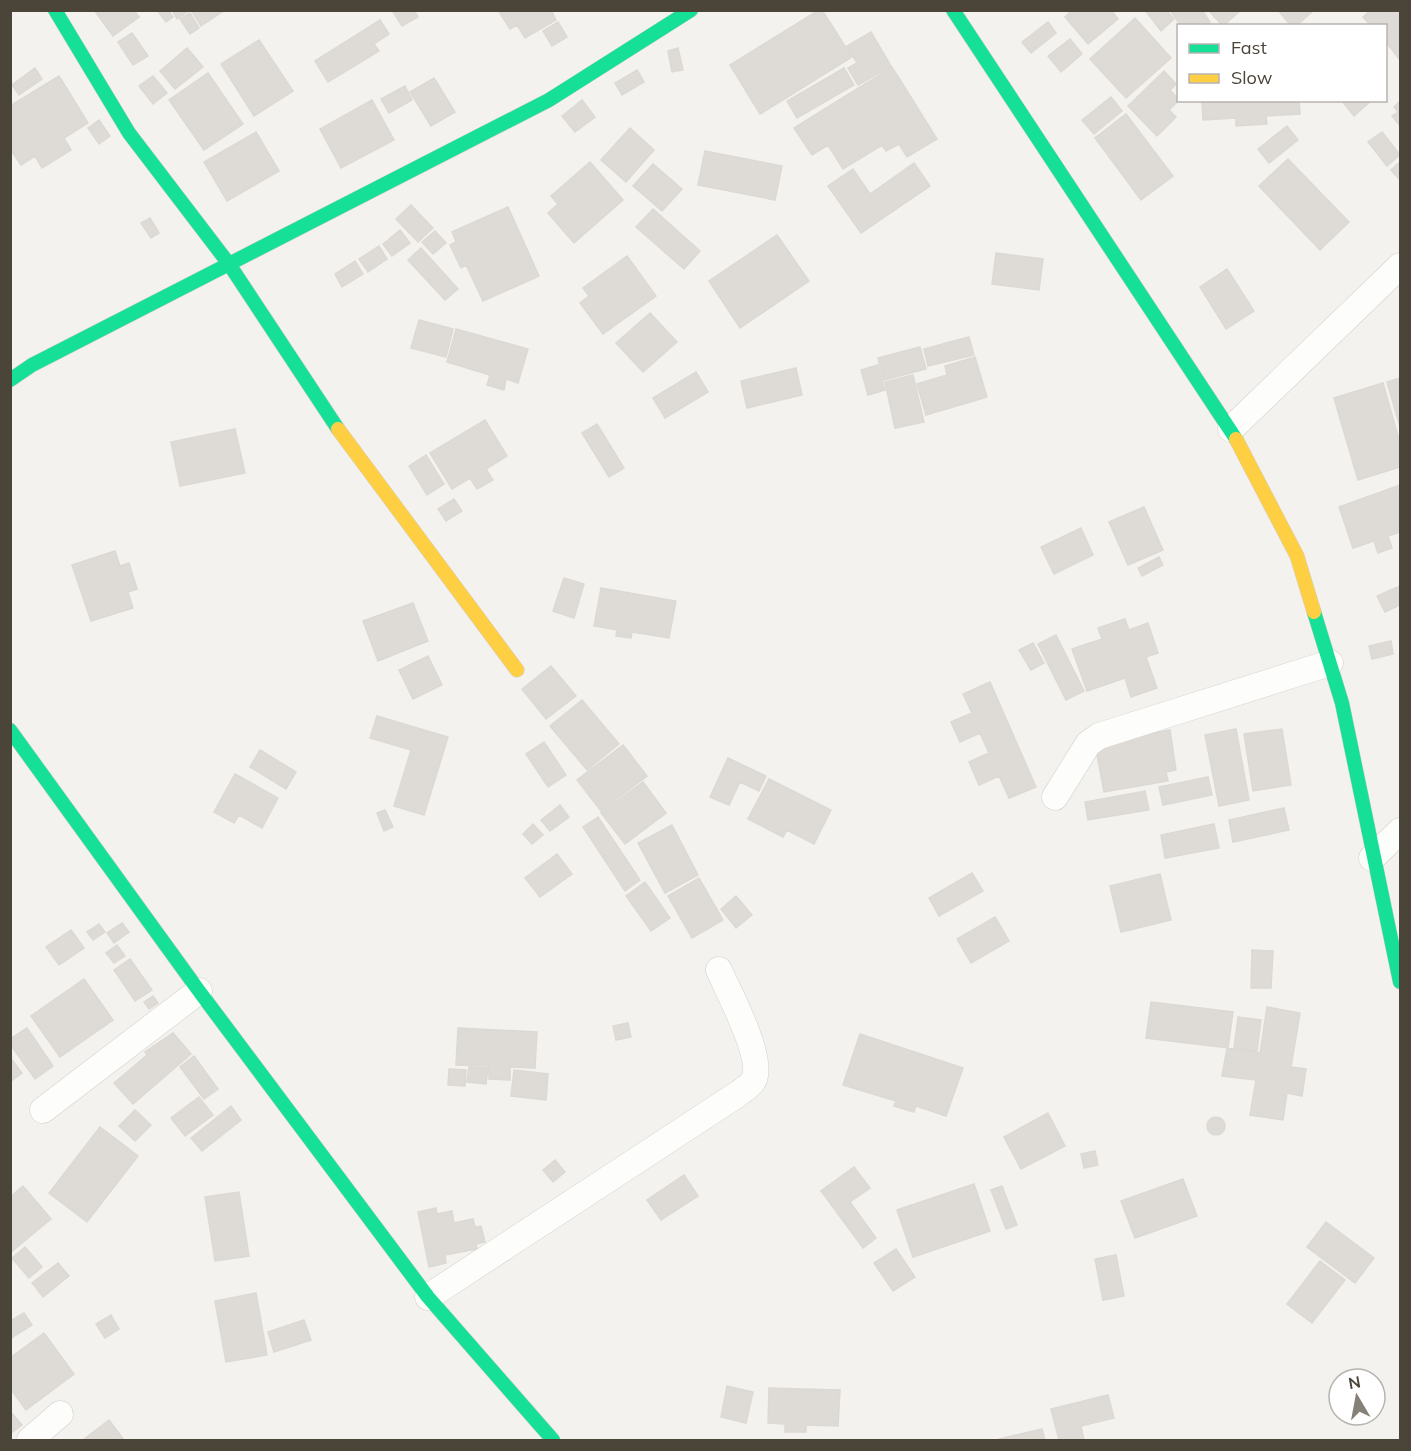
<svg xmlns="http://www.w3.org/2000/svg" width="1411" height="1451" viewBox="0 0 1411 1451" font-family="Mulish,sans-serif">
  <rect width="100%" height="100%" fill="#f4f2ee"/>
  <path fill="#dedbd6" stroke="#dcd9d4" stroke-width="1.5" d="M94 10H134L139 17 113 36Z
    M157 10H168L173 17 166 22Z
    M172 10H190L177 19Z
    M191 10H225L201 26Z
    M392 10H414L418 17 402 26Z
    M498 10H551L556 20 525 38 517 25 510 29Z
    M819 10H822L852 57 760 114 730 65Z
    M1072 10H1111L1118 19 1088 44 1065 17Z
    M1145 10H1166L1174 19 1161 31Z
    M1170 10H1202L1210 22 1205 26H1181Z
    M1208 10H1241L1223 26Z
    M1278 10H1314L1296 26H1291Z
    M1371 10H1400V60L1386 42V26H1371L1363 17Z
    M190 13 199 28 190 34 180 19Z
    M1135 18 1171 58 1126 98 1090 59Z
    M380 20 389 34 374 44 379 51 328 82 315 61Z
    M558 22 567 37 552 46 543 31Z
    M1048 22 1056 33 1031 53 1022 42Z
    M871 32 891 66 858 85 848 68 857 63 847 46Z
    M132 33 148 56 133 65 118 42Z
    M1070 39 1082 54 1061 72 1048 56Z
    M259 40 293 91 254 116 221 64Z
    M187 48 203 67 175 89 160 71Z
    M678 48 683 70 672 72 668 51Z
    M892 67 937 139 907 157 899 144 886 151 882 145 843 169 828 145 812 155 794 128Z
    M35 68 42 79 19 95 12 85Z
    M844 68 854 85 797 118 787 101Z
    M637 70 644 82 622 95 615 83Z
    M1164 71 1176 84 1170 90 1179 100 1169 110 1176 117 1157 136 1128 106Z
    M208 73 243 124 204 150 169 100Z
    M59 76 88 123 64 138 71 150 42 168 35 156 21 165 10 149V106Z
    M153 76 167 93 153 104 139 86Z
    M434 78 455 112 431 126 410 92Z
    M405 86 412 100 389 113 381 99Z
    M1111 97 1122 111 1094 134 1082 120Z
    M372 100 394 140 341 168 320 129Z
    M582 100 595 117 575 132 562 116Z
    M1202 100H1299L1300 114 1266 116 1267 124 1236 126V118L1203 120Z
    M1341 100H1372L1354 116Z
    M1400 101V126L1392 116 1398 112 1394 107Z
    M1126 114 1173 176 1141 200 1095 138Z
    M99 120 110 136 99 144 88 128Z
    M1287 126 1298 140 1269 163 1258 149Z
    M630 128 654 150 626 182 601 160Z
    M256 132 279 171 227 201 204 162Z
    M1382 132 1400 155 1387 166 1368 142Z
    M705 151 782 166 775 200 698 185Z
    M1288 159 1349 222 1320 250 1259 186Z
    M590 162 623 200 574 243 548 213 558 204 551 196Z
    M1400 162V180L1391 170Z
    M914 163 930 186 861 233 828 186 853 169 870 194Z
    M653 164 682 189 662 211 633 186Z
    M411 205 433 228 418 242 396 219Z
    M508 207 539 276 483 301 466 265 461 268 450 245 456 242 452 232Z
    M653 209 700 251 684 269 636 227Z
    M150 218 159 233 151 238 141 223Z
    M400 230 410 243 392 256 383 244Z
    M435 231 446 243 433 254 422 242Z
    M777 235 809 281 740 328 709 281Z
    M379 246 387 259 368 272 359 259Z
    M421 248 458 289 445 300 408 260Z
    M996 253 1043 259 1039 290 992 284Z
    M627 256 656 296 603 334 580 303 589 296 583 288Z
    M355 261 363 274 342 287 335 274Z
    M1227 269 1254 311 1226 329 1200 287Z
    M650 313 677 342 643 372 616 343Z
    M419 320 453 329 446 357 411 348Z
    M456 329 528 349 518 383 506 379 504 390 487 385 490 375 447 362Z
    M969 337 974 355 928 366 924 349Z
    M920 347 926 369 884 380 878 358Z
    M975 357 987 397 926 415 917 384 947 375 945 366Z
    M878 365 885 390 868 395 861 370Z
    M796 368 802 395 747 408 741 381Z
    M696 372 708 392 665 418 653 398Z
    M913 375 924 422 895 428 885 382Z
    M1400 378V427L1387 382Z
    M1383 383 1400 443V467L1358 480 1334 398Z
    M485 420 507 456 486 469 493 480 477 489 470 478 452 489 430 453Z
    M597 424 624 468 609 477 582 433Z
    M235 429 245 473 180 486 171 442Z
    M426 455 444 484 427 495 409 466Z
    M1400 485V532L1388 536 1392 548 1378 553 1374 541 1353 548 1339 507Z
    M454 499 462 511 446 521 438 509Z
    M1144 507 1163 550 1128 565 1109 522Z
    M1081 528 1093 555 1054 574 1041 547Z
    M115 551 120 566 129 563 137 589 128 592 133 608 91 621 72 565Z
    M1159 557 1163 565 1142 576 1138 568Z
    M564 578 584 584 574 618 553 611Z
    M1400 586V605L1385 612 1377 596Z
    M601 588 676 601 669 638 632 632 631 638 616 636 617 630 594 626Z
    M413 603 428 641 378 661 363 621Z
    M1125 619 1129 630 1148 623 1158 653 1146 657 1157 688 1131 697 1125 678 1087 691 1072 649 1102 639 1098 628Z
    M1056 635 1084 691 1066 700 1038 644Z
    M1391 641 1393 654 1372 659 1369 646Z
    M1033 643 1044 663 1031 670 1019 650Z
    M428 656 442 685 413 699 399 670Z
    M551 666 576 696 546 719 522 689Z
    M990 682 1036 787 1009 798 999 776 979 785 969 762 989 753 980 733 960 742 951 722 972 713 963 694Z
    M582 700 619 744 587 770 550 726Z
    M377 716 448 737 424 815 394 806 411 750 370 738Z
    M1236 729 1249 800 1219 806 1205 735Z
    M1282 729 1291 785 1253 791 1244 734Z
    M1170 730 1176 770 1166 772 1168 781 1104 792 1095 744Z
    M544 742 566 775 548 787 526 754Z
    M623 745 647 776 601 811 577 780Z
    M260 750 296 772 286 789 250 767Z
    M728 758 766 776 759 791 740 782 729 805 710 797Z
    M235 774 278 798 262 828 239 815 234 823 214 812Z
    M1208 777 1212 795 1163 805 1159 787Z
    M769 779 831 810 814 844 787 830 783 837 748 819Z
    M643 782 666 813 625 844 601 813Z
    M1145 791 1149 810 1088 820 1085 802Z
    M560 805 569 817 550 831 541 820Z
    M1284 808 1289 830 1233 842 1229 820Z
    M385 810 393 827 384 831 377 813Z
    M598 817 640 880 625 891 583 827Z
    M533 824 543 835 532 844 523 834Z
    M1214 824 1219 848 1165 858 1161 835Z
    M672 825 698 875 665 893 638 843Z
    M557 854 572 874 540 897 525 878Z
    M972 873 983 891 939 916 929 898Z
    M1160 874 1171 920 1121 932 1110 886Z
    M699 878 723 920 692 938 668 896Z
    M645 882 670 918 651 931 626 896Z
    M736 896 752 915 736 928 721 909Z
    M995 917 1009 941 971 963 957 939Z
    M122 923 129 932 114 943 107 933Z
    M99 924 105 932 93 940 87 932Z
    M71 930 84 948 59 965 46 947Z
    M117 945 125 956 114 963 106 953Z
    M1252 950 1273 951 1271 988H1251Z
    M130 959 152 990 135 1001 114 970Z
    M84 979 113 1020 60 1057 31 1016Z
    M153 996 158 1003 149 1009 144 1002Z
    M1151 1002 1233 1012 1228 1048 1146 1038Z
    M1267 1007 1300 1013 1291 1067 1306 1069 1302 1096 1287 1093 1283 1120 1250 1115 1256 1080 1222 1076 1227 1048 1260 1053Z
    M1238 1017 1261 1020 1257 1051 1234 1048Z
    M628 1023 631 1037 616 1040 613 1026Z
    M27 1028 53 1066 35 1079 10 1044V1039Z
    M458 1028 537 1032 535 1068 510 1067V1080L489 1079V1066L456 1065Z
    M173 1033 191 1054 133 1104 114 1083 147 1055 145 1052Z
    M860 1034 963 1068 946 1116 916 1106 914 1112 894 1106 896 1101 843 1085Z
    M194 1056 218 1089 204 1099 180 1067Z
    M10 1057 22 1073 10 1082Z
    M469 1067 488 1068 486 1084 467 1082Z
    M449 1069 466 1070 465 1086 448 1085Z
    M514 1070 548 1074 546 1100 511 1096Z
    M199 1097 213 1115 185 1136 171 1118Z
    M231 1106 241 1120 202 1151 191 1138Z
    M135 1110 151 1125 135 1141 119 1126Z
    M1048 1113 1065 1146 1021 1169 1004 1137Z
    M1207 1126a9 9 0 1 1 18 0a9 9 0 1 1-18 0Z
    M100 1127 138 1156 87 1222 49 1193Z
    M1095 1151 1098 1165 1084 1168 1081 1154Z
    M555 1160 565 1172 553 1182 543 1170Z
    M854 1167 870 1188 850 1202 876 1238 863 1248 821 1191Z
    M684 1175 698 1196 661 1220 647 1200Z
    M1183 1179 1197 1216 1135 1238 1121 1201Z
    M974 1184 990 1231 913 1257 897 1210Z
    M23 1186 51 1219 10 1253V1197Z
    M1002 1186 1017 1225 1006 1229 991 1190Z
    M239 1192 249 1256 215 1261 205 1197Z
    M436 1208 437 1214 452 1211 454 1223 473 1219 475 1227 481 1226 485 1242 476 1244 477 1249 445 1255 446 1263 429 1267 418 1212Z
    M1326 1222 1374 1258 1355 1283 1307 1247Z
    M25 1247 42 1267 29 1278 12 1258Z
    M896 1249 915 1277 893 1291 874 1263Z
    M1116 1255 1124 1296 1103 1300 1095 1259Z
    M1320 1261 1345 1280 1312 1323 1287 1304Z
    M58 1263 69 1276 43 1297 32 1283Z
    M256 1293 267 1355 226 1362 215 1301Z
    M24 1313 32 1325 10 1339V1321Z
    M111 1315 119 1329 105 1338 96 1324Z
    M304 1320 311 1340 274 1352 268 1332Z
    M44 1333 74 1374 26 1410 10 1388V1358Z
    M727 1386 753 1392 746 1423 721 1417Z
    M769 1388 840 1390 838 1426 806 1425V1432H785V1424L768 1423Z
    M1108 1395 1114 1418 1081 1426 1084 1440H1059L1051 1409Z
    M10 1411 22 1425 10 1434Z
    M109 1420 124 1440H83Z
    M1042 1429 1045 1440H995Z"/>
  <g fill="none" stroke-linecap="round" stroke-linejoin="round">
    <g stroke="#d2d0cb" stroke-width="27">
      <path id="street" d="M1231 429 1400 266
        M1055 797 1088 744 1099 736 1330 663
        M1372 858 1400 831
        M43 1110 199 991
        M428 1297 738 1094C743 1090 750 1086 753 1081 766 1061 728 991 719 970
        M30 1440 60 1414"/>
    </g>
    <g stroke="#d3cfc5" stroke-width="15">
      <path id="fast" d="M55 10 129 133 229 264 338 429
        M953 10 1236 439
        M10 380 32 365 549 100 691 10
        M1314 612 1342 703 1400 982
        M10 730 199 991 428 1297 553 1440"/>
    </g>
    <g stroke="#d3cfc5" stroke-width="15">
      <path id="slow" d="M338 429 517 670
        M1236 439 1297 556 1314 612"/>
    </g>
    <use href="#street" stroke="#fdfdfc" stroke-width="26"/>
    <use href="#fast" stroke="#16e098" stroke-width="14"/>
    <use href="#slow" stroke="#ffcf43" stroke-width="14"/>
  </g>
  <rect width="1411" height="1451" fill="none" stroke="#4b4439" stroke-width="24"/>
  <rect x="1177" y="24" width="210" height="78" fill="#ffffff" stroke="#b7b4b0" stroke-width="1.5"/>
  <rect x="1189" y="44" width="30" height="9" fill="#16e098" stroke="#b7b4b0" stroke-width="1.5"/>
  <text x="1231" y="54" font-size="18" fill="#4b4439">Fast</text>
  <rect x="1189" y="74" width="30" height="9" fill="#ffcf43" stroke="#b7b4b0" stroke-width="1.5"/>
  <text x="1231" y="84" font-size="18" fill="#4b4439">Slow</text>
  <g transform="translate(1357 1397) rotate(350)"><circle r="28" fill="#ffffff" stroke="#b7b4b0" stroke-width="1.5"/>
  <path d="M0-4.5L10 22L0 15L-10 22Z" fill="#868178"/>
  <text y="-9" font-size="16" font-weight="bold" text-anchor="middle" fill="#4b4439">N</text>
  </g>
</svg>
